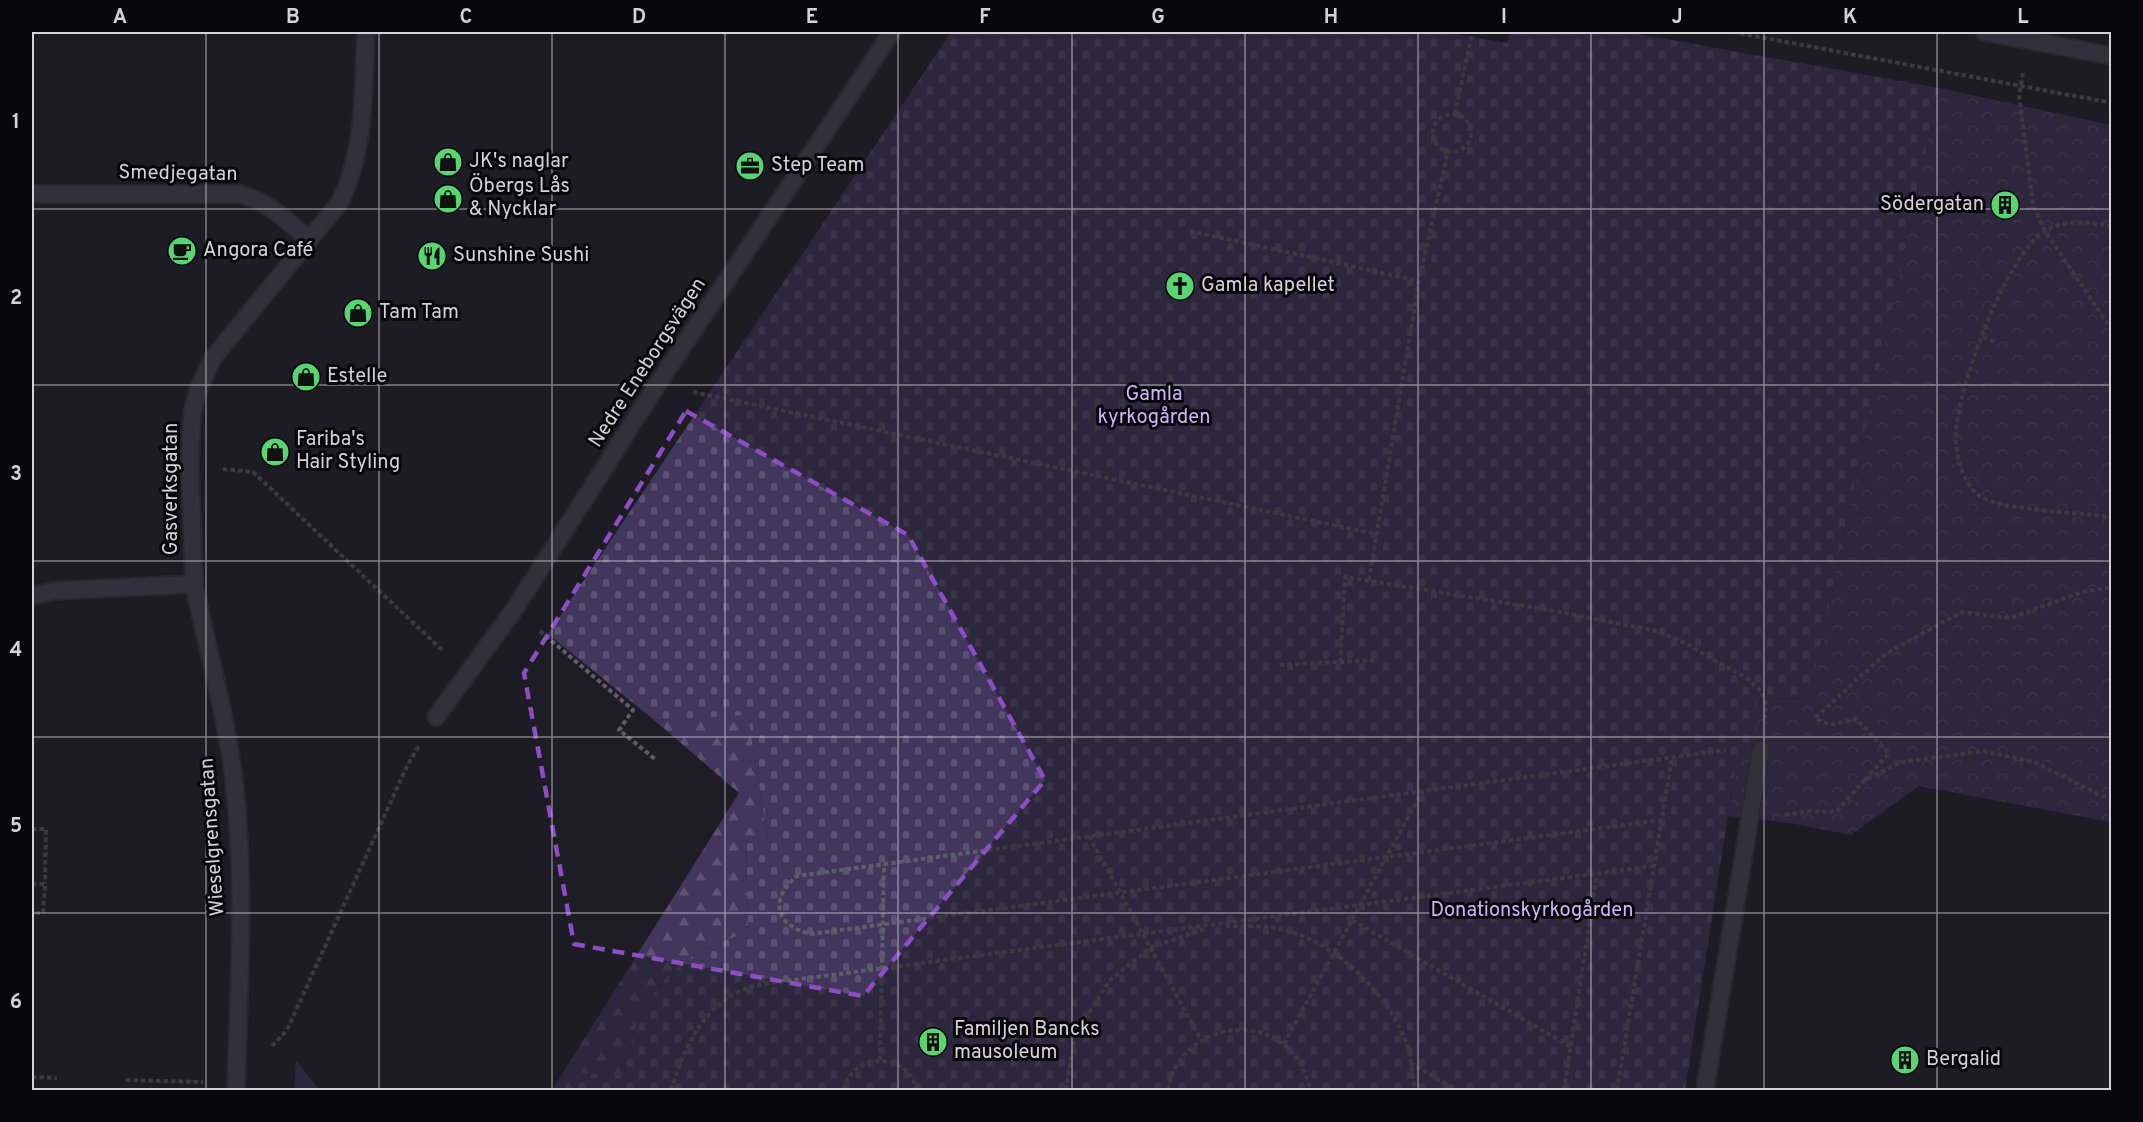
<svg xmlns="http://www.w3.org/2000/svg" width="2143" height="1122" viewBox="0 0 2143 1122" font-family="Overpass,sans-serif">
  <defs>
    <pattern id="forest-firs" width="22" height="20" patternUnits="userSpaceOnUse" patternTransform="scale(1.5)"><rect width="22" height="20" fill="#42365c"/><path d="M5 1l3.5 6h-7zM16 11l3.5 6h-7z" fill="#5c5273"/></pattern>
    <pattern id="cemetery-stones" width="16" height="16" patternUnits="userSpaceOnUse" patternTransform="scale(1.5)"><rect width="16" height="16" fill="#42365c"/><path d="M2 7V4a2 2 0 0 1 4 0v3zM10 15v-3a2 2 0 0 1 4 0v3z" fill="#5c5273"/></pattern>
    <pattern id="park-crowns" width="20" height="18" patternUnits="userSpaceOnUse" patternTransform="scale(1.5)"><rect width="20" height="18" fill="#42365c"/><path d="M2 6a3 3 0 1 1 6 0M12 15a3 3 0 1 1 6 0" fill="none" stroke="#5c5273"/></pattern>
  </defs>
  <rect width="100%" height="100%" fill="#1e1c25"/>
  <path fill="#42365c" d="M296 1060 319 1090H294Z"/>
  <path fill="url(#forest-firs)" d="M748 714 768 841 746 843 748 932C727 940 706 947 688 959 651 983 629 1033 624 1075L576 1073 574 1090H552L739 793 654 720Z"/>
  <path fill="url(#cemetery-stones)" d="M951 32H1442L1508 43 1510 32H1627L1939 88 1809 699 1776 698 1756 740 1736 764 1685 1090H574L576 1073 624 1075C629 1033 651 983 688 959 706 947 727 940 748 932L746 843 768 840 748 715 654 720 548 634Z"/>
  <path fill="url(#park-crowns)" d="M1939 88 2111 125V822L1919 786 1851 835 1790 823 1728 816 1736 764 1756 740V698L1809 699Z"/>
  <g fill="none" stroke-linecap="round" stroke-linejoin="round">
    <g stroke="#39373f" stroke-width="20">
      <path id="service" d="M1705 1090 1761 750"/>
    </g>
    <g stroke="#39373f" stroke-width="20">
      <path id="minor" d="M1985 32 2112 56
        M32 194H239C268 201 287 221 309 240
        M194 584C206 642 222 700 231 758 247 867 239 980 236 1090
        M32 596 53 591 194 584 190 465 192 414 198 390 213 358 340 202C366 149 363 89 366 32
        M436 717 514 610 657 385 892 32"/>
    </g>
    <path stroke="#5f5d65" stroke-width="4" stroke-dasharray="4.5 3" stroke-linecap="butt" d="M1733 32 2112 103
      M2023 73 2019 95 2033 205 2045 231 2112 330
      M1455 114 1472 32
      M1433 133a19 19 0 1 1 38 0a19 19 0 1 1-38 0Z
      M2112 226C2089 222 2065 219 2045 231 2006 255 1958 387 1956 432 1955 453 1961 480 1978 495 1995 510 2084 513 2112 517
      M1190 231 1419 281
      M1983 337 1995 342
      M693 392 1376 534
      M223 469 253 472 442 650
      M1369 580 1419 281 1448 151
      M540 631 633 710 619 730 655 759
      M1340 662 1345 577 1549 610 1657 631 1685 643 1748 679 1762 692 1766 704 1765 718
      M1280 665 1378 660
      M1865 780 1889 753 1856 719 1830 725 1815 718 1884 655 1961 612 2011 618 2082 592 2112 587
      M1785 815 1809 811 1836 812 1865 780 1901 762 1983 751 2034 762 2102 796 2112 798
      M1662 820 811 934C775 926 769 899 797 876L1726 750
      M32 829H46L45 884
      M1089 836 1201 1040
      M32 884H45L43 913H32
      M1352 920 1571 1047
      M1226 926C1242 927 1261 925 1276 928 1332 938 1389 993 1407 1045 1412 1059 1412 1076 1415 1090
      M1284 1044 1422 792
      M272 1046 287 1030 407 766 420 744
      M880 1060 884 864
      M1410 1063 1457 1090
      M32 1077 57 1078
      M126 1080 203 1082
      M671 1090C684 1050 699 1011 740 991 749 986 761 985 771 983L1654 866
      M844 1090C851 1052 910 1051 916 1090
      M1066 1090 1075 1035 1109 981 1150 948 1204 929
      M1168 1090C1175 1038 1241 1012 1283 1044 1299 1055 1305 1073 1311 1090
      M1564 1090 1597 874
      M1617 1090 1672 757"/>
    <use href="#service" stroke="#4c4a54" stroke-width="16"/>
    <use href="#minor" stroke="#4c4a54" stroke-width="16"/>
  </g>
  <path d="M0 0H2143V1122H0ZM686 411 908 535 1045 780 863 996 574 944 524 673Z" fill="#1e1c25" fill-opacity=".55" fill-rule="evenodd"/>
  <path fill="none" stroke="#8d4dc4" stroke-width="4.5" stroke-dasharray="12 8" stroke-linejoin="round" d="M686 411 908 535 1045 780 863 996 574 944 524 673Z"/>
  <path fill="none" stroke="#d4d2d9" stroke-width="1.5" stroke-opacity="0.55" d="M206 32V1090M379 32V1090M552 32V1090M725 32V1090M898 32V1090M1072 32V1090M1245 32V1090M1418 32V1090M1591 32V1090M1764 32V1090M1937 32V1090M32 209H2112M32 385H2112M32 561H2112M32 737H2112M32 913H2112"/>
  <defs>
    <g id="shop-disc" transform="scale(1.5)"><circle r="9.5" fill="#58d570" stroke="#08070b"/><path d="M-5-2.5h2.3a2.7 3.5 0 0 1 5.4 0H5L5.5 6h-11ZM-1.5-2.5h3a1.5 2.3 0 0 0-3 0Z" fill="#111"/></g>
    <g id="office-disc" transform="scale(1.5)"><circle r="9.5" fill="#58d570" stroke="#08070b"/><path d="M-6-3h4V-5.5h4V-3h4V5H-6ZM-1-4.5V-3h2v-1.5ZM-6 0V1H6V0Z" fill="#111"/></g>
    <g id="building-disc" transform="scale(1.5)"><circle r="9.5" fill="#58d570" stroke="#08070b"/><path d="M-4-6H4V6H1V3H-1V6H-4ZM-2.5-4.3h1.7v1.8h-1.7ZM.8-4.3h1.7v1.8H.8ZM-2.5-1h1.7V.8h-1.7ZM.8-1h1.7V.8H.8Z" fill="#111"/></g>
    <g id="cafe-disc" transform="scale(1.5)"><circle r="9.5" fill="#58d570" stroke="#08070b"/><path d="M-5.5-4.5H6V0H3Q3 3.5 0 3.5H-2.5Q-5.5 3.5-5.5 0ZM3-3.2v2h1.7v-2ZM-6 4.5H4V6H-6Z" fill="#111"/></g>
    <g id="restaurant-disc" transform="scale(1.5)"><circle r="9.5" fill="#58d570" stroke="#08070b"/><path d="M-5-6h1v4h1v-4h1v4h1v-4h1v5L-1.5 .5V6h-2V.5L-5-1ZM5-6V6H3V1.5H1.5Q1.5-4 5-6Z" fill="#111"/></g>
    <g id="church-disc" transform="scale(1.5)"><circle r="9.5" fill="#58d570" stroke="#08070b"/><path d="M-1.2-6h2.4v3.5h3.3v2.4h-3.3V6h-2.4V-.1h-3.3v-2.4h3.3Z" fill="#111"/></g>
  </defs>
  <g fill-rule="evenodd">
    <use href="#shop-disc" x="448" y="162"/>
    <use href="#office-disc" x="750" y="166"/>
    <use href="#shop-disc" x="448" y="199"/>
    <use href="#building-disc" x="2005" y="205"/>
    <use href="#cafe-disc" x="182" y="251"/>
    <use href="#restaurant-disc" x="432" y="256"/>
    <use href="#church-disc" x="1180" y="286"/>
    <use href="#shop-disc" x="358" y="313"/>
    <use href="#shop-disc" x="306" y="377"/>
    <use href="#shop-disc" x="275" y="452"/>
    <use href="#building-disc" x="933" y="1042"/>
    <use href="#building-disc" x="1905" y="1060"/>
  </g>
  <g text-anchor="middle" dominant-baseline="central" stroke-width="6" stroke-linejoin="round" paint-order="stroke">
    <g font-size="20" fill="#d4d2d9" stroke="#08070b" text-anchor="start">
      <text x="469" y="162">JK's naglar</text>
      <text x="771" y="166">Step Team</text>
      <text x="469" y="187">Öbergs Lås<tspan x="469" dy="23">&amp; Nycklar</tspan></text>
      <text x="1984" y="205" text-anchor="end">Södergatan</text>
      <text x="203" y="251">Angora Café</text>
      <text x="453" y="256">Sunshine Sushi</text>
      <text x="1201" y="286">Gamla kapellet</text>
      <text x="379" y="313">Tam Tam</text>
      <text x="327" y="377">Estelle</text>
      <text x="296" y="440">Fariba's<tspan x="296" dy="23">Hair Styling</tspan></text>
      <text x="954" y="1030">Familjen Bancks<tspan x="954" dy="23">mausoleum</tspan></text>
      <text x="1926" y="1060">Bergalid</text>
    </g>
    <g font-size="20" fill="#d4d2d9" stroke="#08070b">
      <text transform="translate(178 174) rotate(1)">Smedjegatan</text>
      <text transform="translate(648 363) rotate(-57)">Nedre Eneborgsvägen</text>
      <text transform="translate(172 489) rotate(-90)">Gasverksgatan</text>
      <text transform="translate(213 837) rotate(-94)">Wieselgrensgatan</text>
    </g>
    <g font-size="20" fill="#cab7fa" stroke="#08070b">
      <text x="1154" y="395">Gamla<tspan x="1154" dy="23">kyrkogården</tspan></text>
      <text x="1532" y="911">Donationskyrkogården</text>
    </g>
  </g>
  <rect width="2143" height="1122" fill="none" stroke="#08070b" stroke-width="66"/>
  <rect x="33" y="33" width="2077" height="1056" fill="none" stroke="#d4d2d9" stroke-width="2"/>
  <g font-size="20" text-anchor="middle" font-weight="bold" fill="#d4d2d9">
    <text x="120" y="23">A</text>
    <text x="293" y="23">B</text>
    <text x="466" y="23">C</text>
    <text x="639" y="23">D</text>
    <text x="812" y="23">E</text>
    <text x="985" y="23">F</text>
    <text x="1158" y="23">G</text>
    <text x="1331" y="23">H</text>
    <text x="1504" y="23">I</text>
    <text x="1677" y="23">J</text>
    <text x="1850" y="23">K</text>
    <text x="2023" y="23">L</text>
    <text x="16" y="128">1</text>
    <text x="16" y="304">2</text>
    <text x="16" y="480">3</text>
    <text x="16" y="656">4</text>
    <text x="16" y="832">5</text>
    <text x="16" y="1008">6</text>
  </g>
</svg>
